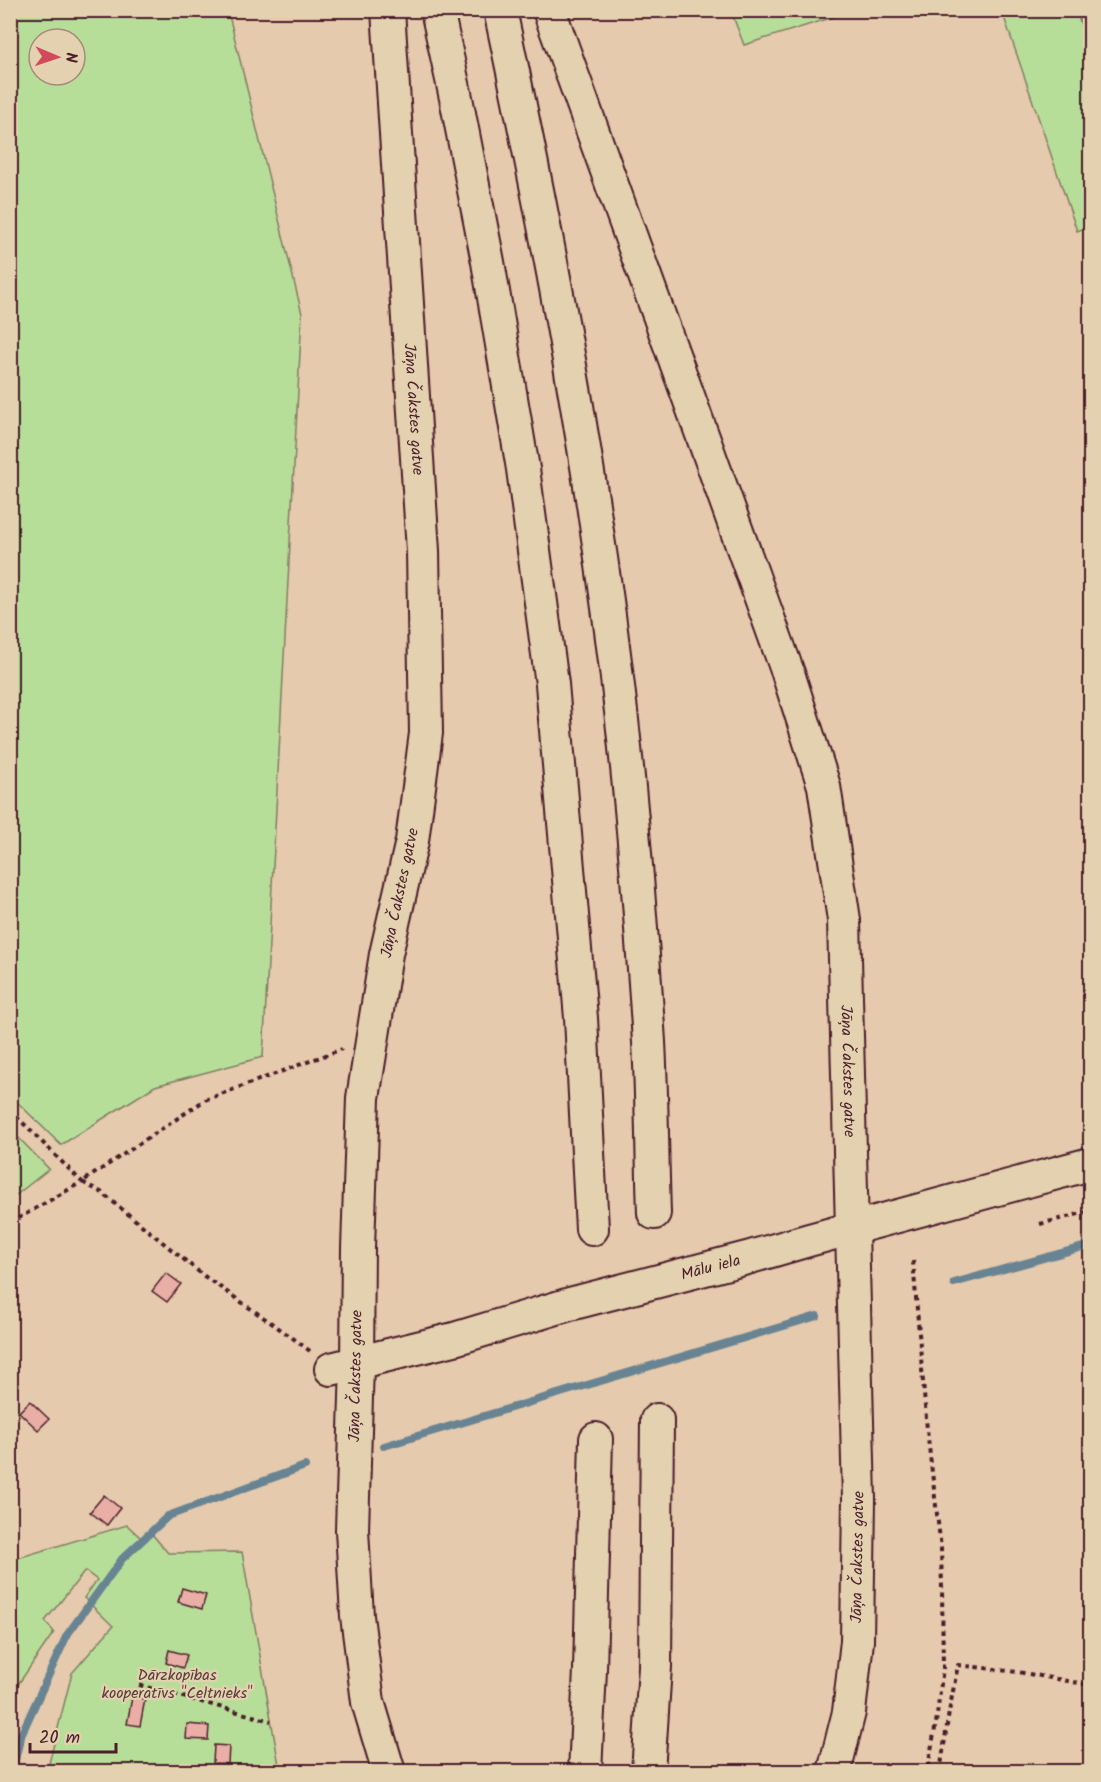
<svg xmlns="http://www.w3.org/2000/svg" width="1101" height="1782" viewBox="0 0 1101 1782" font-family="Kalam,sans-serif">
  <rect width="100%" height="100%" fill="#e5caad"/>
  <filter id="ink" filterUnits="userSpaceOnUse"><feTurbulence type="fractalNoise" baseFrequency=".0167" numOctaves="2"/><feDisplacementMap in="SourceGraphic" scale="12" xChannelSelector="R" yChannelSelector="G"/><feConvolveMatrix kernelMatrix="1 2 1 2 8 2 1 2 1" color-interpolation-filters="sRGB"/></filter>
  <g filter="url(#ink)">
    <path fill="#b7de99" stroke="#807e62" stroke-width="1.5" fill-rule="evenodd" d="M10 11H228L302 314 263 1057 155 1086 61 1145 10 1095ZM39 39H75V75H39Z
      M731 11V10L853 11 744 45Z
      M1002 11H1076L1090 49V226L1077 231Z
      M11 1130 49 1169 11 1199Z
      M127 1525 141 1538 151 1533 168 1553 242 1552 280 1771H47L72 1673 113 1626 84 1598 97 1580 85 1571 45 1621 54 1632 19 1683 11 1708V1560Z"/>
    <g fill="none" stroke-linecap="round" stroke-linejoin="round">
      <path stroke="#678493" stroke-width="8" d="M954 1283 1090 1245
        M384 1446 817 1316
        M12 1772 21 1735 67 1635 122 1559 168 1516 305 1466"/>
    </g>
    <path fill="#e9afa6" stroke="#4a1f2b" stroke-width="1.5" d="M166 1273 181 1284 167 1302 152 1291Z
      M30 1401 49 1419 38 1430 19 1412Z
      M104 1495 120 1508 107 1525 90 1512Z
      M182 1588 206 1595 202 1609 178 1602Z
      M169 1650 187 1655 183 1668 166 1663Z
      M132 1697 145 1699 140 1726 127 1724Z
      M187 1724 209 1726 208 1740 186 1739Z
      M214 1745 229 1746 228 1764 213 1763Z
      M177 1770V1772H141V1771Z"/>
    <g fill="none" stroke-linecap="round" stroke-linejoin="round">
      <g stroke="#4a1f2b" stroke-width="36">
        <g id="street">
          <path id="s1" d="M388 10 423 551 426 733 412 841 386 954 363 1098 358 1248 357 1364 352 1530 357 1616 368 1702 389 1772"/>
          <path d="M437 10 456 98 488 262 523 469 552 684 581 1018 592 1229"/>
          <path d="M500 10C550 245 595 481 622 720 634 827 642 935 649 1042 652 1099 652 1156 654 1213"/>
          <path id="s2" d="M549 10 788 673 824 786 844 920 859 1499 857 1641 849 1712 834 1772"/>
          <path id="s3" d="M331 1369 454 1339 570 1304 747 1258 809 1240 1090 1164"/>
          <path d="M585 1772 590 1670 596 1439"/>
          <path d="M648 1772 655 1667 657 1420"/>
        </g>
      </g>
      <path stroke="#4a1f2b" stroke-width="4" stroke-dasharray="4.5 4.5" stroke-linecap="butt" d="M10 1110 82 1182 10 1223
        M1040 1224 1090 1211
        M913 1261 927 1430 941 1548 942 1589 943 1668 936 1723 927 1772
        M310 1351 290 1336 204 1276 101 1192 82 1182 205 1100 342 1049
        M139 1685 271 1721
        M940 1772 949 1712 958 1665 1018 1672 1090 1685"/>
      <use href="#street" stroke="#e4d1af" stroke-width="32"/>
    </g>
  </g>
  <g text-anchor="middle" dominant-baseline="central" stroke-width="4.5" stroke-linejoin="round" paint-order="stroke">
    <g font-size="16" fill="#4a1f2b" stroke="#e4d1af">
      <text stroke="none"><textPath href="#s1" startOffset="400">Jāņa Čakstes gatve</textPath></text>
      <text transform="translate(400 893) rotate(-78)">Jāņa Čakstes gatve</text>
      <text stroke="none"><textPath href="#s2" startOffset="1110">Jāņa Čakstes gatve</textPath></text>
      <text stroke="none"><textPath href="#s3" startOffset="393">Mālu iela</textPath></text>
      <text transform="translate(356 1376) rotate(-89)">Jāņa Čakstes gatve</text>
      <text transform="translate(858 1557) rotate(-89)">Jāņa Čakstes gatve</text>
    </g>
    <g font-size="16" fill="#5a3c3c" stroke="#e4d1af">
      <text x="177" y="1675">Dārzkopības<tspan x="177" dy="18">kooperatīvs "Celtnieks"</tspan></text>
    </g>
  </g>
  <rect width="1101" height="1782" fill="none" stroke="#e4d1af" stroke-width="36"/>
  <rect x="18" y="18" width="1065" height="1746" fill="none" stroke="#4a1f2b" stroke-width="2" filter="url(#ink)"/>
  <g transform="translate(57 57) rotate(92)"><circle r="28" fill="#e4d1af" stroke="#a68a7a" stroke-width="1.5"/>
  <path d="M0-4.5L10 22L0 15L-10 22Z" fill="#d1495b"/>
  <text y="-9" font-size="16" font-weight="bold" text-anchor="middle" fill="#4a1f2b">N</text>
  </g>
  <path d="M30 1743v9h86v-9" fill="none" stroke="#4a1f2b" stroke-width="3"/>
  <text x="39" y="1743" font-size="18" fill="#4a1f2b" stroke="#e4d1af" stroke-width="4.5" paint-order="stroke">20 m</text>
</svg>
